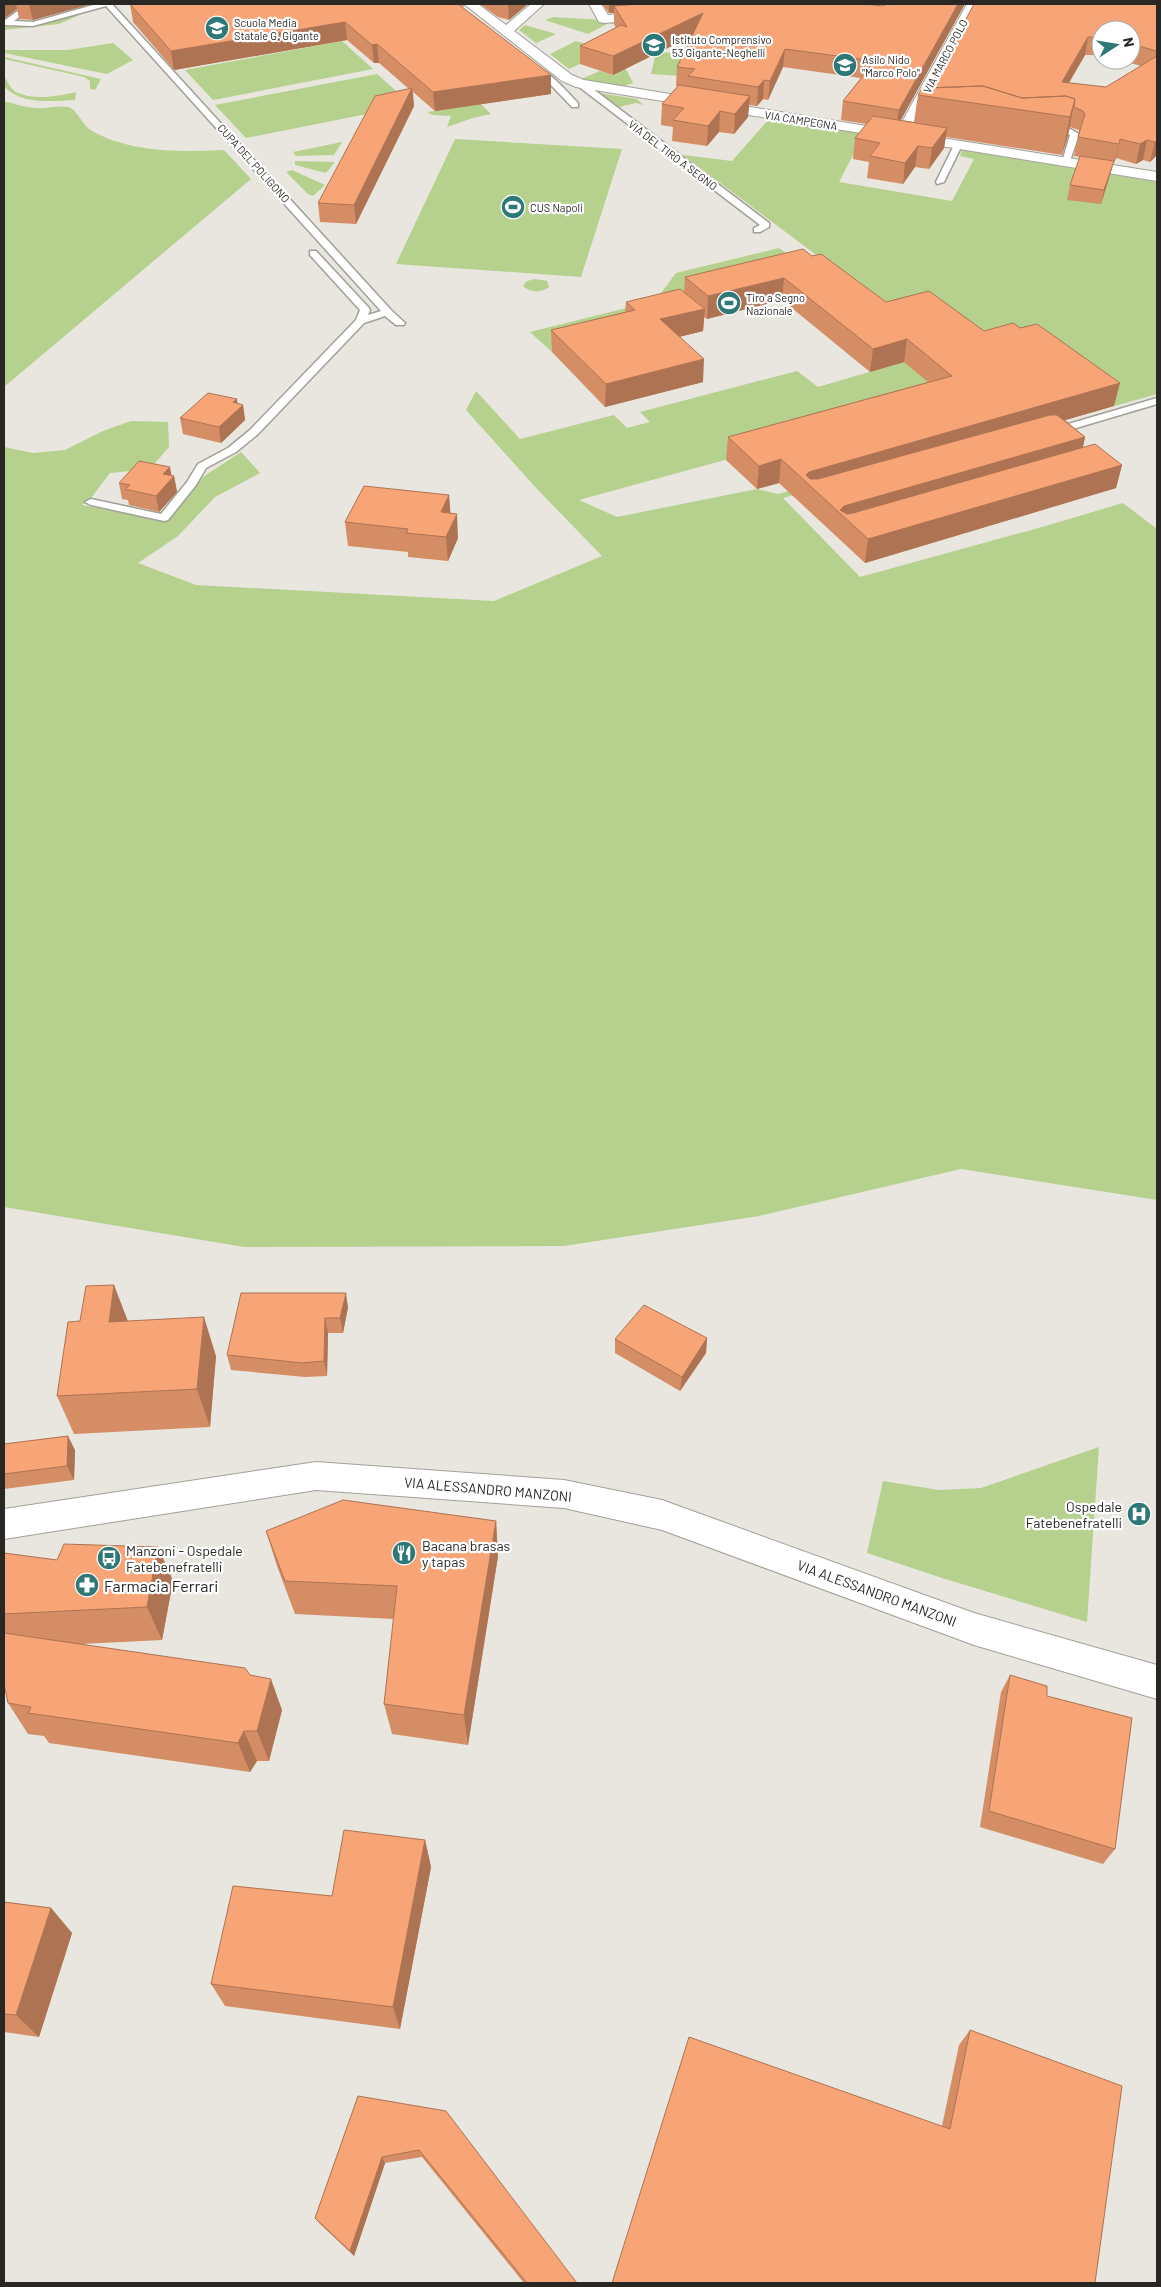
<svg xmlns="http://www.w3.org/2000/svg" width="1161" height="2287" viewBox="0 0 1161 2287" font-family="Barlow,sans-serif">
  <rect width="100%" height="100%" fill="#e8e6de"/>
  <path fill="#b5d18d" d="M93 9 59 24 4 30V27L34 26Z
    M553 17 638 22 636 30 609 23 588 34 545 20Z
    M525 25 556 34 536 43 519 30Z
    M342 41 373 69 213 100 185 70Z
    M576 41 599 48 601 54 569 69 550 54Z
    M113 43 133 60 107 74 4 53V50H68Z
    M656 52 755 57 681 76 651 74Z
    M4 57 101 79 95 90 90 89V81L84 77 4 59Z
    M621 59 633 83 624 86 581 79 600 71 613 75 618 72Z
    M377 74 412 105 246 138 215 105Z
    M4 76C7 81 11 89 16 92 34 101 58 96 76 92L75 100C52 101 20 105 4 86Z
    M599 93 637 99 643 105 636 103 619 107Z
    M4 101C15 104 26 108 37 108 47 109 58 105 68 107 76 108 82 125 92 131 132 153 180 152 224 150L251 179 4 387Z
    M481 104 491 114 473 118 447 127 451 116 433 115 427 112Z
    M769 119 864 134 839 182 952 201 974 159 960 156 962 150 1157 182V394L1115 406 1033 346 1051 424 783 498 860 577 1042 527 1123 503 1157 529V1200L961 1169 759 1216 564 1246 244 1247 4 1207V447L33 453 65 450 103 431 131 421 168 422 169 447 150 469 110 473 91 498 82 505 165 521 170 518 203 477 241 452 260 473 215 497 178 536 138 563 196 585 494 601 602 556 538 490 466 410 476 391 520 439 614 415 627 428 650 422 640 412 797 371 818 387 914 359 948 399 579 500 617 517 757 489 778 494 1032 424 903 320 683 155 732 161Z
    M455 139 622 149 581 277 396 264Z
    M342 142 334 155 296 156 293 152Z
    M295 161 335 162 326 173 295 165Z
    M292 170 325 185 313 196 308 194 286 172Z
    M779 248 819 276 552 352 530 332 655 301 676 273Z
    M535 279 547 281 549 287C541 293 530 293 523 286L527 281Z
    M1099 1447 1087 1622 942 1578 867 1553 883 1481 939 1490 981 1488Z"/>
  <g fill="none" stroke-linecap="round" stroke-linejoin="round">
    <g stroke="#a1a098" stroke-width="3">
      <path id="service" d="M22 4H30L25 13 14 21 33 22 97 4H112L391 310 405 323 404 325H396L385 316 364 323 258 434 236 452 206 468 196 485 168 520 164 521 91 505 85 502 91 499 161 514 187 482 198 464 228 448 250 430 356 320 360 310 310 255V251H316L369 308 370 310 368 315 381 311 106 6 33 26 4 25V21L19 10Z
        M530 66C545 65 568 93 578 103V107H572L550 84 530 70Z
        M578 82H584L769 223V227L760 232H754V228L760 225 578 86Z
        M1047 126H1065L1079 134 1069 164 1062 162 1070 135 1063 132 1044 131V127Z
        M955 143 962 145 944 182 937 184 936 182Z
        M1157 398V404L1056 434H1048L1047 432 1048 430Z"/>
    </g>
    <g stroke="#a1a098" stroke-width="2">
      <path id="minor" d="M464 4H478L506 25 531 4H544L514 31 572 75 584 80 897 131 967 4H979L910 133 1157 172V181L576 87 562 81Z
        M589 4H601L608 15 652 11 659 15 652 19 604 23 599 22Z"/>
    </g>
    <g stroke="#a1a098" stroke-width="2">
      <path id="tertiary" d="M316 1462 564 1480 662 1500 974 1613 1157 1665V1699L974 1645 662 1530 564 1508 316 1490 4 1539V1509Z"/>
    </g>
    <use href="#service" fill="#fff" fill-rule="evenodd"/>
    <use href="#minor" fill="#fff" fill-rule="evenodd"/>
    <use href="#tertiary" fill="#fff" fill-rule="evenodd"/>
  </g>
  <path fill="#d48d65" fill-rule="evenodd" d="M4 4H91L33 20 19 19 17 9 4 19Z
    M130 4H464V7L460 5 551 94 435 111 413 92 414 106 356 224 320 222 318 203 409 89 379 63H374L347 40 174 70 133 22Z
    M480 4H528L509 20 498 17Z
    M602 4H879L878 5 901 120 914 122 918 95 929 88 1157 4V155L1150 162 1143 160 1136 164 1116 158 1114 163H1113L1110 175 1101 204 1067 200 1070 185 1080 157 1074 156 1079 131V130L1070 127 1062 155 946 137 944 148 929 169 915 167 903 184 867 178 869 162 853 159 855 138 866 124 841 120 843 101 861 78 783 67 768 100 763 99 757 106 749 105 748 117 734 134 719 132 707 146 672 141 673 127 661 125 662 104 678 86H676L677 67 692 36 613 75 580 64V46L616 28 614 24V13H609ZM1101 30H1131V60H1120L1141 66 1106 87 1069 83 1085 55H1101Z
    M812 256 886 302 984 331 1114 406 1065 420 1085 437 1083 447 1122 465 1116 488 865 563 779 483 757 489 726 460 728 437 928 382 904 362 870 372 782 300 707 319 704 317 703 331 679 337 703 382 605 407 552 352 551 330 625 312 626 302 684 292 685 277Z
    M237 403 243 405 245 420 221 443 183 434 180 418Z
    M171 475 174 476 177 492 159 512 129 505 128 500 122 499 119 483Z
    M449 495 450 513 458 538 448 561 408 557V552L348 546 345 522Z
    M348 1307 343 1333H328L327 1376 305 1377 231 1370 227 1355Z
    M128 1321 216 1356 210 1427 74 1434 57 1396Z
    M707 1338 706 1353 680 1391 615 1353V1339Z
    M4 1444 75 1450 74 1480 4 1489Z
    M496 1521 498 1556 468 1745 392 1734 384 1704 394 1619 295 1614 277 1566 266 1531Z
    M158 1547 173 1581 162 1640 81 1644 250 1675 282 1710 269 1761H257L250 1772 49 1743 44 1736 28 1734 8 1703 4 1684V1553L57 1560Z
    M1010 1675 1047 1696 1115 1849 1103 1864 980 1827 1001 1692Z
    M425 1840 431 1867 400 2029 225 2006 211 1984Z
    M4 1902 51 1908 72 1933 39 2037 4 2032Z
    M970 2030 1095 2283 942 2126 959 2045Z
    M358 2096 577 2283H524L422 2157 385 2163 354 2256 320 2224 315 2218Z"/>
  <path fill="#ad7353" d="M4 4H16L17 9 4 19Z
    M29 4H91L33 20Z
    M508 4H528L509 20Z
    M609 4H714L614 6V13H609Z
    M958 4H965L896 129 899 110Z
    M703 13 702 31 613 75V56Z
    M345 22 347 40 174 70 171 51Z
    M1088 37 1085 55 1058 101 1062 82Z
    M377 44 379 63H374L372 45Z
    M785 49 783 67 768 100 770 81Z
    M551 75V94L435 111 433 92Z
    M764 80 763 99 757 106 758 87Z
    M412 88 414 106 356 224 354 205Z
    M750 96 748 117 734 134 735 114Z
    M1075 99 1068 136 1062 155 1070 117Z
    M720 111 719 132 707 146 708 126Z
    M947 128 944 148 929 169 932 148Z
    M1120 139 1116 158 1114 163 1119 144Z
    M1147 140 1143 160 1136 164 1140 144Z
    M1157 140V155L1150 162 1155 142Z
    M918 146 915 167 903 184 905 163Z
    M1114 161 1110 175 1101 204 1104 190Z
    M784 278 782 300 707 319 708 296Z
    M705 309 703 331 659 342 660 319Z
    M907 339 904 362 870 372 873 349Z
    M704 359 703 382 605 407 606 384Z
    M1120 383 1114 406 817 492 806 475 809 472Z
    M237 399 238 409 243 405 245 420 221 443 219 427 233 402Z
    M1085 437 1080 460 854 525 840 510 844 506Z
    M781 459 779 483 757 489 759 466Z
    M1122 465 1116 488 865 563 868 539Z
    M170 467 172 478 174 476 177 492 159 512 156 496 163 474Z
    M449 495 451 519 441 512Z
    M457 514 458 538 448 561 446 537Z
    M114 1285 129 1324 109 1322Z
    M346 1293 348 1307 343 1333 340 1318Z
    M204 1317 216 1356 210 1427 197 1389Z
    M325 1318 328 1333 327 1376 324 1361Z
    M707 1338 706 1353 680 1391 682 1377Z
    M68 1436 75 1450 74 1480 67 1466Z
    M496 1521 498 1556 468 1745 464 1715Z
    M158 1547 173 1581 162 1640 147 1607Z
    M271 1679 282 1710 269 1761 257 1731Z
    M244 1731 257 1761 250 1772 238 1743Z
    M425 1840 431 1867 400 2029 393 2007Z
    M51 1908 72 1933 39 2037 16 2015Z
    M382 2157 385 2163 354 2256 350 2251Z"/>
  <path fill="#f7a476" stroke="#ad7353" d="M130 4H458L551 75 433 92 377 44 372 45 345 22 171 51Z
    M639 4H865L882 6 887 4H958L899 110 843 101 875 61 785 49 770 81 764 80 758 87 688 76 695 69 677 67 703 13 613 56 580 46 621 25 627 27 614 6Z
    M974 4H1157V51L1131 44V30H1101V37H1088L1062 82 1106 87 1157 56V140L1155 142 1147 140 1140 144 1120 139 1119 144 1078 137 1085 114 1083 111 1074 107 1075 99 1066 96 1022 98 983 86 929 88Z
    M679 85 750 96 735 114 720 111 708 126 673 120 684 108 662 104Z
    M983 86 1022 98 1066 96 1075 99 1070 117 918 95 922 88Z
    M412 88 354 205 318 203 375 96Z
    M873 116 947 128 932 148 918 146 905 163 870 156 880 143 855 138Z
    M1080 156 1114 161 1104 190 1070 185Z
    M803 249 812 256 821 254 886 302 929 291 984 331 1013 323 1020 328 1037 324 1120 383 809 472 806 475 810 479H818L1050 415H1057L1085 437 844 506 840 510 847 514 853 513 1095 444 1122 465 868 539 781 459 759 466 728 437 952 376 907 339 873 349 784 278 708 296 685 277Z
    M680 289 705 309 660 319 704 359 606 384 551 330 635 310 626 302Z
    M208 393 237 399 233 402 243 405 219 427 180 418Z
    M139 461 170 467 163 474 174 476 156 496 125 489 130 485 119 483Z
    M364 486 449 495 441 512 457 514 446 537 406 533 408 529 345 522Z
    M114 1285 109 1322 204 1317 197 1389 57 1396 68 1322 80 1321 86 1286Z
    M241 1293H346L340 1318H325L324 1361 302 1363 227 1355Z
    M644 1305 707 1338 682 1377 615 1339Z
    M68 1436 67 1466 4 1474V1444Z
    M343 1500 496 1521 464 1715 384 1704 397 1586 285 1581 266 1531Z
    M64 1544 158 1547 147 1607 4 1614V1553L57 1560Z
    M4 1633 245 1668 250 1675 271 1679 257 1731H244L238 1743 28 1713 31 1707 8 1703 4 1684Z
    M1010 1675 1047 1686V1696L1132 1718 1115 1849 989 1811Z
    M344 1830 425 1840 393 2007 211 1984 233 1886 332 1896Z
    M4 1902 51 1908 16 2015 4 2014Z
    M970 2030 1122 2086 1095 2283H612L689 2037 950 2129Z
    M358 2096 446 2111 577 2283H527L419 2150 382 2157 350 2251 315 2218Z"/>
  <defs>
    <g id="school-disc" transform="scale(1.25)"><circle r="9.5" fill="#2f7878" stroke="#fff"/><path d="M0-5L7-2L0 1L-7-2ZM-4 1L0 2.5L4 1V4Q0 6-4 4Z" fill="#fff"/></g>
    <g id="stadium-disc" transform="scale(1.25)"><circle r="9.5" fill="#2f7878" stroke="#fff"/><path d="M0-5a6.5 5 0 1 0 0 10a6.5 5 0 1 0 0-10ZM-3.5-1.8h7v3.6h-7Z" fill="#fff"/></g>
    <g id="hospital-disc" transform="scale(1.25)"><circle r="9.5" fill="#2f7878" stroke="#fff"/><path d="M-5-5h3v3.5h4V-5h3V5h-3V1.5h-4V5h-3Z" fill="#fff"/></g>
    <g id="restaurant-disc" transform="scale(1.25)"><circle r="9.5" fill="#2f7878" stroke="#fff"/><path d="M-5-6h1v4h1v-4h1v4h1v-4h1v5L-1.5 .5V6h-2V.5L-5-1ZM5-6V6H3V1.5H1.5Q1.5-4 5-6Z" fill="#fff"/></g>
    <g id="bus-disc" transform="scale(1.25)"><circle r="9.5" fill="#2f7878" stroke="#fff"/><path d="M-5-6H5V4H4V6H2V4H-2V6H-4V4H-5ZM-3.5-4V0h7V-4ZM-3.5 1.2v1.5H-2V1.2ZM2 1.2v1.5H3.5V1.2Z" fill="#fff"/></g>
    <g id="pharmacy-disc" transform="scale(1.25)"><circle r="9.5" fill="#2f7878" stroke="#fff"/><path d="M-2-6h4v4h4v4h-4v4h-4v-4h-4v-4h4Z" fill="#fff"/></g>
  </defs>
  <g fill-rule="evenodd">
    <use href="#school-disc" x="217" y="28"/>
    <use href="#school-disc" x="654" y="45"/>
    <use href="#school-disc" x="845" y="65"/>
    <use href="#stadium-disc" x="513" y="207"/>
    <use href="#stadium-disc" x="729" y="303"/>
    <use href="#hospital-disc" x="1139" y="1514"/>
    <use href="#restaurant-disc" x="404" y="1553"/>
    <use href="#bus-disc" x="109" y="1558"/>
    <use href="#pharmacy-disc" x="87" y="1585"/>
  </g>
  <g text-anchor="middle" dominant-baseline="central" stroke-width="4.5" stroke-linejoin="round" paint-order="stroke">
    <g font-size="11" fill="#282724" stroke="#fff" text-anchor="start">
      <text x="234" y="22">Scuola Media<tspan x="234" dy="13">Statale G. Gigante</tspan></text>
      <text x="672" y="39">Istituto Comprensivo<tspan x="672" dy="13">53 Gigante-Neghelli</tspan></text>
      <text x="862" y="59">Asilo Nido<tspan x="862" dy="13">"Marco Polo"</tspan></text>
      <text x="530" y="207">CUS Napoli</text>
      <text x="746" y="297">Tiro a Segno<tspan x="746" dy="13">Nazionale</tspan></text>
    </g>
    <g font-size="11" fill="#282724" stroke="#fff">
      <text transform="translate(945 56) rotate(-62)">VIA MARCO POLO</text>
      <text transform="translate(801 120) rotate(9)">VIA CAMPEGNA</text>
      <text transform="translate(673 155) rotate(37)">VIA DEL TIRO A SEGNO</text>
      <text transform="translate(254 163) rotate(48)">CUPA DEL POLIGONO</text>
    </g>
    <g font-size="14" fill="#282724" stroke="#fff">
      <text transform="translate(488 1489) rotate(5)">VIA ALESSANDRO MANZONI</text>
      <text transform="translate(877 1593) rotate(20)">VIA ALESSANDRO MANZONI</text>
    </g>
    <g font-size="14" fill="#282724" stroke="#fff" text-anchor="start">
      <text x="1122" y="1506" text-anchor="end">Ospedale<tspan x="1122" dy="16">Fatebenefratelli</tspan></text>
      <text x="422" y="1545">Bacana brasas<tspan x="422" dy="16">y tapas</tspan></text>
      <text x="126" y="1550">Manzoni - Ospedale<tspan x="126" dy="16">Fatebenefratelli</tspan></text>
    </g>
    <g font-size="16" fill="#282724" stroke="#fff" text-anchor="start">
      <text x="104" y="1585">Farmacia Ferrari</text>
    </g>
  </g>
  <rect width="1161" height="2287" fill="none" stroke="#282724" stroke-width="10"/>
  <g transform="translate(1116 45) rotate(78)"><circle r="24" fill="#ffffff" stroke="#a9a9a7"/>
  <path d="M0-4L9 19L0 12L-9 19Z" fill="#2f7878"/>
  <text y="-8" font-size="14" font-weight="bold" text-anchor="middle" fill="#282724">N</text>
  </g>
</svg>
